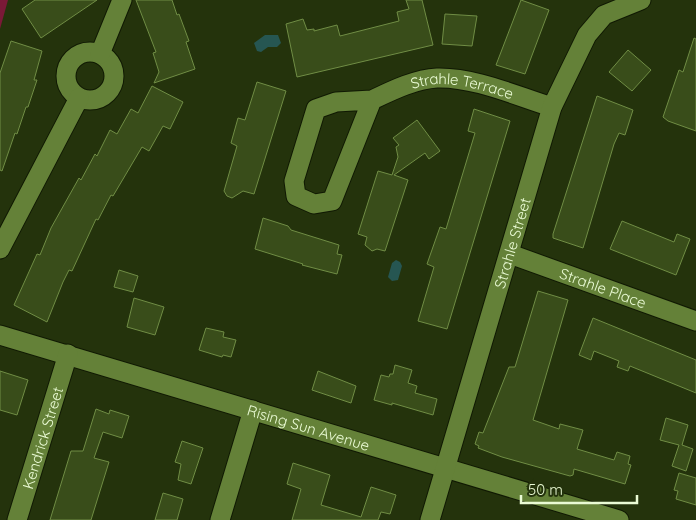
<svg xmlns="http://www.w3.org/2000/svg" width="696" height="520" viewBox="0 0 696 520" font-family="Quicksand,sans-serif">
  <rect width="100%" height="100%" fill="#24330c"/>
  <path fill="#7a1937" d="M0 0H8L0 29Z"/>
  <path fill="#265652" d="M265 35H278L281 43 277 47H268L261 52 257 51 254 43Z
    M396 260 400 262 402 266 398 280 392 281 388 277 392 263Z"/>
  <path fill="#394d1a" stroke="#708d45" d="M35 0H97L41 38 22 9Z
    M136 0H172L177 15 179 14 189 41 186 42 195 69 154 83 159 72 153 53 156 52Z
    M406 0H422L433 45 297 77 286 24 303 19 307 30 314 29V31L337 25 340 36 399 21 397 12 409 9Z
    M521 0 549 10 525 74 496 65Z
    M445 14 477 16 472 46 442 44Z
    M694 38 696 39V131L668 121 663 117 679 70 683 72Z
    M11 41 42 51 34 80H37L28 107H26L17 134 15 133 2 171 0 170V73Z
    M628 50 651 70 632 91 609 72Z
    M257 82 286 91 254 194 243 191 232 198 227 196 224 191 237 146 231 143 238 118 245 120Z
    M152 86 183 102 170 129 163 126 149 151 142 147 113 196 111 195 98 220 96 219 72 271 69 270 63 282 47 322 14 305 37 254 40 255 51 228 79 178 81 180 95 154 97 156 110 130 117 134 131 109 138 113Z
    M597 96 633 110 625 135 619 133 614 144 583 248 553 238V234Z
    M474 109 510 121 447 329 418 321 434 267 427 264 440 227 446 229 475 133 468 131Z
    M417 120 440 151 429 159 425 153 394 175 408 180 385 251 377 249 372 251 365 245 367 237 358 234 378 171 392 175 398 157 396 147 399 145 393 138Z
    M263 218 288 226 291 230 339 245 337 254 342 255 337 274 302 265 303 264 255 249Z
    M622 221 674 242 677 234 690 239 676 275 610 249Z
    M119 270 138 276 133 292 114 287Z
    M538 291 568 300 533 420 559 429 560 424 583 430 577 449 614 460 617 452 630 456 628 464 631 465 625 484 574 469 573 475 570 476 502 457 478 448 479 446 475 444 479 432 483 433 509 367H515Z
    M134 298 164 307 155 335 127 327Z
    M593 318 696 360V393L630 366 628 371 617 367 619 361 594 351 591 360 579 355Z
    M206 328 224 332 223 337 236 340 231 357 223 355 222 357 199 350Z
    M395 365 412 370 408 383 417 386 415 393 437 399 433 415 392 403V405L374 400 381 375 389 377 390 374H393Z
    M0 371 28 380 17 415 0 410Z
    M318 371 356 386 351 403 312 390Z
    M96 409 109 414 110 410 129 416 122 438 103 432 94 458 109 462 91 520H50L71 451H83Z
    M666 418 688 425 682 445 693 449 686 471 672 466 679 445 660 440Z
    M182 441 203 448 191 484 178 480 181 464 175 462Z
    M293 463 330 475 321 505 361 517 371 487 396 495 390 514 381 512 378 520H292L301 489 287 484Z
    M679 473 696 478V505L676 499 678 491 674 490Z
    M163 493 183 499 177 520H155Z"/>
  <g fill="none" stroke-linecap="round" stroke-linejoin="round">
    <g stroke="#101903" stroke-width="21">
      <g id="minor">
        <circle cx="90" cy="76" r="24"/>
        <path d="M100 54 122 0"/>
        <path id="s1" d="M372 100 336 102 316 109 294 181 296 196 314 204 332 201 372 100C391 91 415 79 437 78 475 77 516 96 552 107"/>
        <path d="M0 249 79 98"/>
        <path id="s2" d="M510 254 696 321"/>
        <path id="s3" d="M0 335 619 520"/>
        <path id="s4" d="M17 520 68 354"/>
        <path d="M220 520 253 410"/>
        <path id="s5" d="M430 520 552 107 587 35 604 15 641 0"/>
      </g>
    </g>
    <use href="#minor" stroke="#648138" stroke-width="19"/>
  </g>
  <g text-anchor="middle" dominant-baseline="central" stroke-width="4.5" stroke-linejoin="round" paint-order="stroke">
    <g font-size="15" fill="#eafbd5" stroke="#24330c">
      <text stroke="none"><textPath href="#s1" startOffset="389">Strahle Terrace</textPath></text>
      <text stroke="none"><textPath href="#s5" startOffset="289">Strahle Street</textPath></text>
      <text stroke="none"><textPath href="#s2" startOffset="99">Strahle Place</textPath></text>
      <text stroke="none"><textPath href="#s3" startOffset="322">Rising Sun Avenue</textPath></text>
      <text stroke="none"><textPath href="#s4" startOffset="86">Kendrick Street</textPath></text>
    </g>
  </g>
  <path d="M521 495v8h116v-8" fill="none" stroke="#eafbd5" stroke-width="2.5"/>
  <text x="528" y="495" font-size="15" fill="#eafbd5" stroke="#24330c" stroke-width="4" paint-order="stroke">50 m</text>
</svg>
